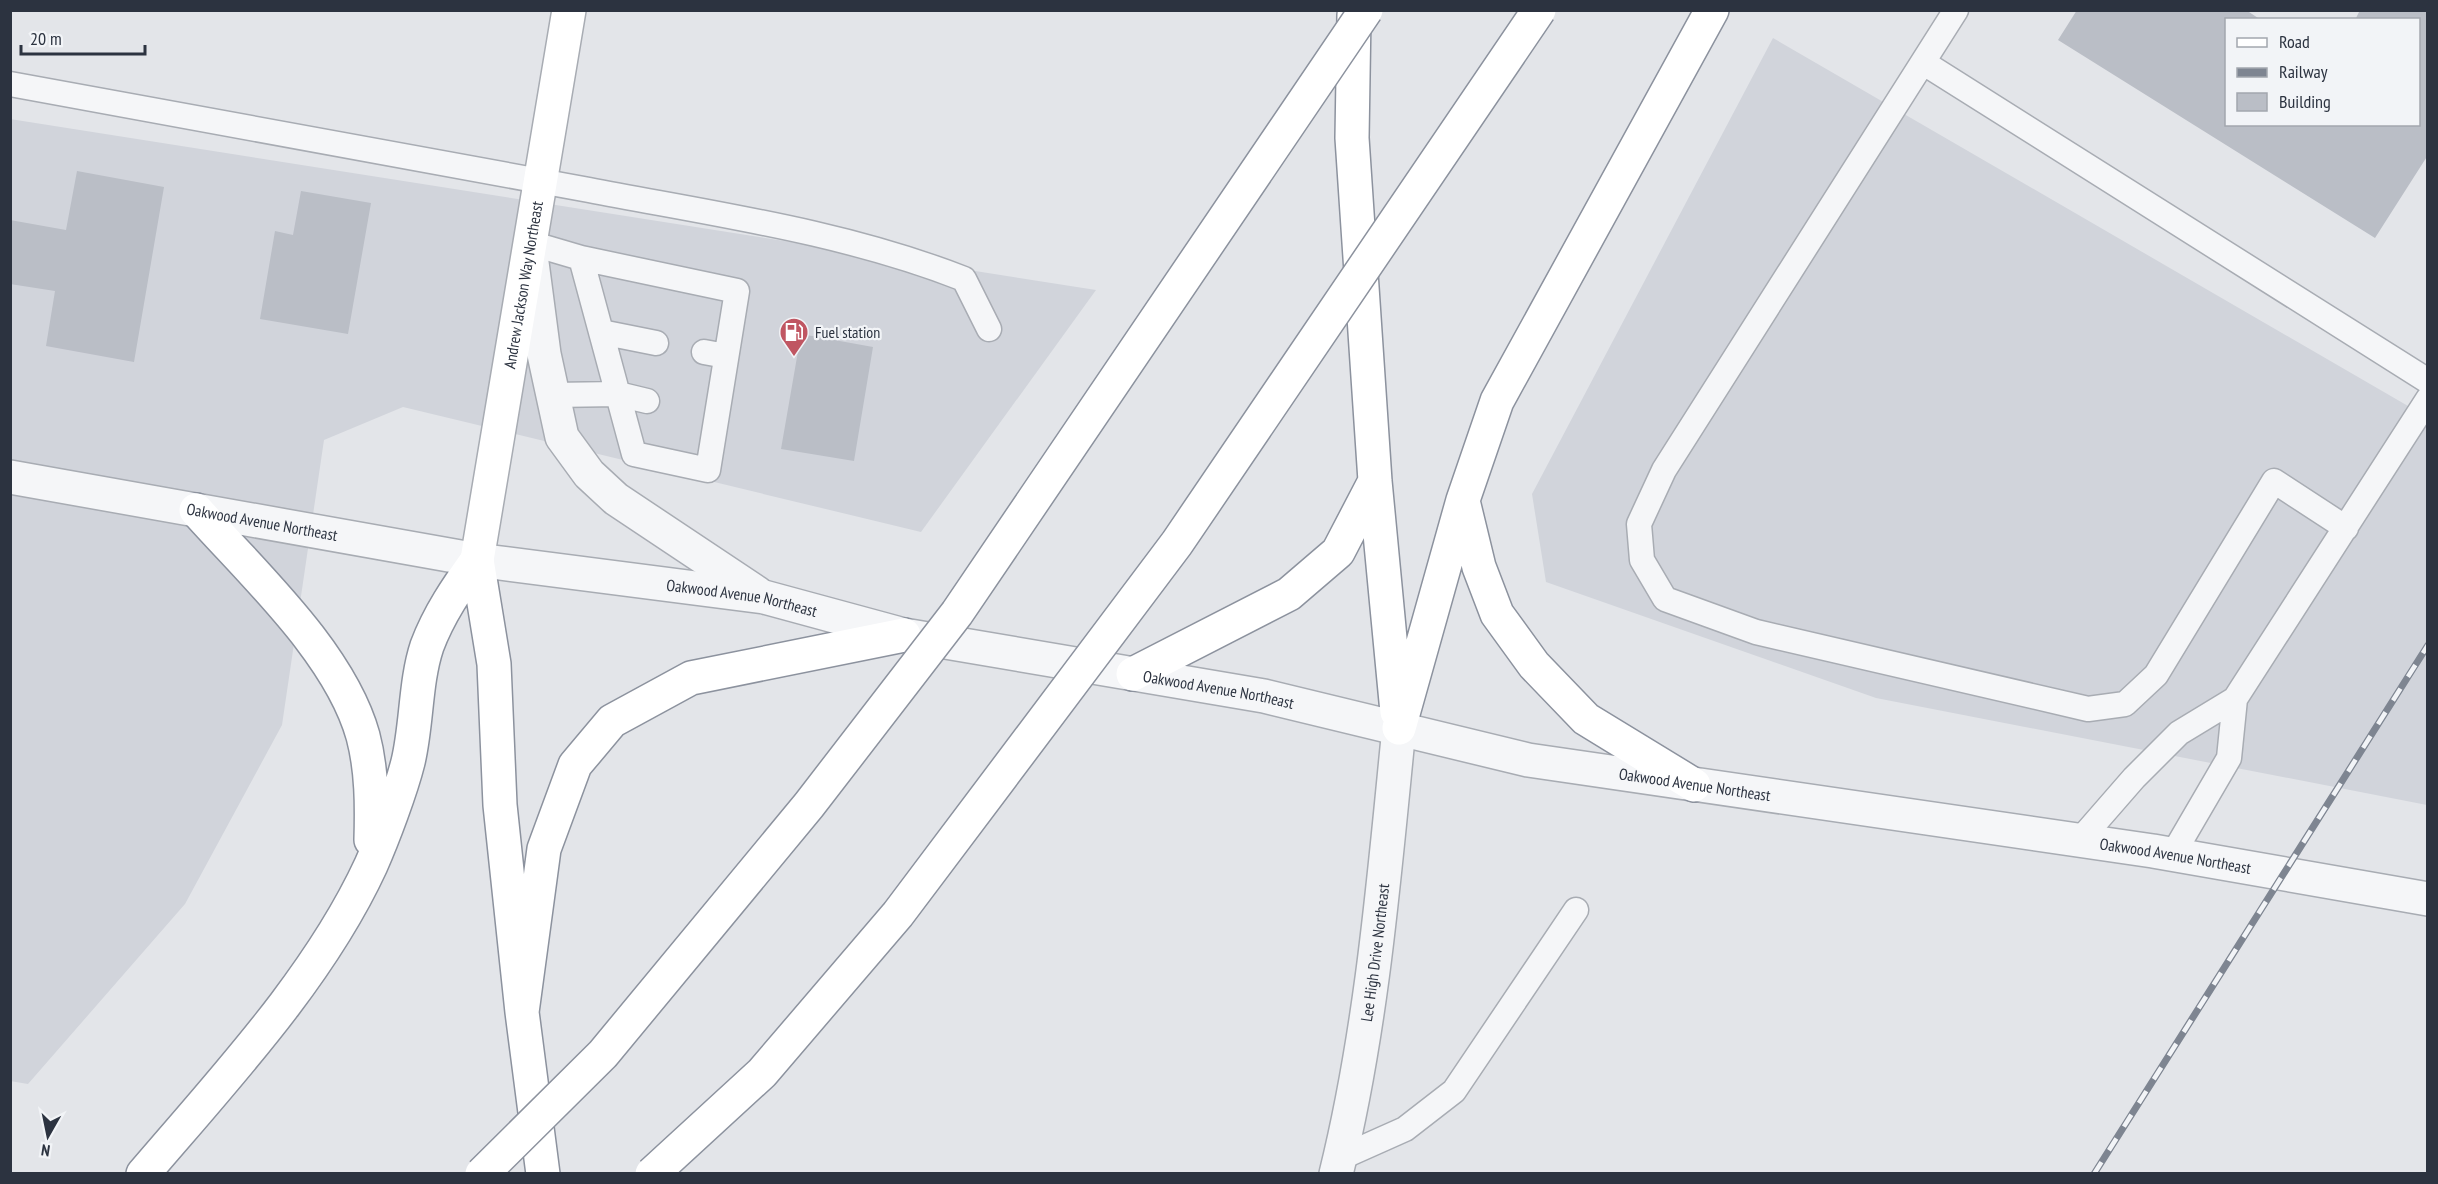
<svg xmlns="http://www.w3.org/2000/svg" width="2438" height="1184" viewBox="0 0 2438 1184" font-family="'PT Sans Narrow',sans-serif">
  <rect width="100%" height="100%" fill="#e3e5e9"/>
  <path fill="#d1d4db" d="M1773 38 2427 417V805L1876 698 1546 582 1532 494Z
    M10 119 1096 290 921 532 403 407 324 440 282 725 185 904 28 1084 10 1081Z"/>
  <path fill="#babec6" d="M2077 10H2246L2261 20H2226V124H2418V20H2355L2360 10H2428V155L2375 238 2058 40Z
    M77 171 164 187 134 362 46 346 55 291 10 284V220L66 230Z
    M301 191 371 203 348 334 260 319 275 231 293 235Z
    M801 334 873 347 854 461 781 449Z"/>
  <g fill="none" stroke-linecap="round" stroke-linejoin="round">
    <g stroke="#a8acb3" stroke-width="27">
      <path id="service" d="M1956 10 1664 470 1639 524 1642 560 1665 599 1756 632 2088 709 2125 704 2156 675 2274 481 2346 528
        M1924 63 2428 381
        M10 84C203 118 396 153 589 190 714 214 845 232 964 279L989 329
        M530 243 581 258 737 291 708 470 634 454 581 258
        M601 332 656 343
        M704 352 726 356
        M553 395 618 394 647 401
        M2080 840 2134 778 2179 733 2235 699 2428 399
        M2173 854 2229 758 2235 699
        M1340 1158 1405 1129 1454 1091 1576 910"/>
    </g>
    <g stroke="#a8acb3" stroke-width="36">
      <g id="minor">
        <path id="s1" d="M1336 1174C1372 1028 1384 878 1399 728"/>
      </g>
    </g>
    <g stroke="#a8acb3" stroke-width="36">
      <g id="tertiary">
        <path d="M531 255 544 354 562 437 589 474 616 499 757 593"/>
        <path id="s2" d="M10 477 477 560 764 597 904 635 1264 696 1528 760 2153 851 2428 899"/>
      </g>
    </g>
    <g stroke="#a8acb3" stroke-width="36">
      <g id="secondary">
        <path id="s3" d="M477 560 569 10"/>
      </g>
    </g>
    <g stroke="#8c929e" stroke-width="36">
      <path id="motorway" d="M1354 15 1352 138 1375 481 1397 712
        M1464 505 1479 567 1497 614 1534 665 1586 719 1694 785
        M196 510C252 573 340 653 363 736 372 770 372 806 371 840
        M477 560 494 664 500 805 522 1012 543 1174
        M1133 674 1289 594 1338 552 1375 481
        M1399 728 1463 500 1497 401 1712 10
        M522 1012 544 849 575 765 612 721 691 678 904 635
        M143 1174C224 1079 319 978 371 865 383 838 401 790 408 762 417 725 415 682 427 646 439 614 457 588 477 560"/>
    </g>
    <use href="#service" stroke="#f5f6f8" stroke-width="24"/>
    <use href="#minor" stroke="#f5f6f8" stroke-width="33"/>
    <use href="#tertiary" stroke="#f5f6f8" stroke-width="33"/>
    <use href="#secondary" stroke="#fff" stroke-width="33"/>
    <use href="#motorway" stroke="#fff" stroke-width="33"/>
    <g stroke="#7e8591" stroke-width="7">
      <path id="rail" d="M2094 1174 2428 645"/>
    </g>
    <use href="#rail" stroke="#f2f4f7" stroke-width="4.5" stroke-dasharray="14" stroke-linecap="butt"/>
    <g stroke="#8c929e" stroke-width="36" stroke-linecap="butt">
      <path id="motorway-bridge" d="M482 1174 603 1054 809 805 957 613 1366 10
        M652 1174 762 1073 898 914 1177 543 1539 10"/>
    </g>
    <use href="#motorway-bridge" stroke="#fff" stroke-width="33"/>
  </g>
  <defs>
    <g id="fuel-pin" transform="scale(1.5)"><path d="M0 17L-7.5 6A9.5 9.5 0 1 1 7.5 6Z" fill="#c05662" stroke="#f2f4f7"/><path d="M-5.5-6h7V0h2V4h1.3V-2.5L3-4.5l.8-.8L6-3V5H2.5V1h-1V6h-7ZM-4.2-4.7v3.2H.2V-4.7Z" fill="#fff"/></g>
  </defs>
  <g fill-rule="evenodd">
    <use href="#fuel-pin" x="794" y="332"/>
  </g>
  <g text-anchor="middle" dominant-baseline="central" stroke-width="4.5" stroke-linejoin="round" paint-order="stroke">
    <g font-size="16" fill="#2c3340" stroke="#f2f4f7">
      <text stroke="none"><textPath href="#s3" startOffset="279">Andrew Jackson Way Northeast</textPath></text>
      <text stroke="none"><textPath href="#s2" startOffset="256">Oakwood Avenue Northeast</textPath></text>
      <text stroke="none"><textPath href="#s2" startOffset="742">Oakwood Avenue Northeast</textPath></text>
      <text stroke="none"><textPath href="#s2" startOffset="1228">Oakwood Avenue Northeast</textPath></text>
      <text stroke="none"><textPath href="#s2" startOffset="1714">Oakwood Avenue Northeast</textPath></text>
      <text stroke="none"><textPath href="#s2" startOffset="2200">Oakwood Avenue Northeast</textPath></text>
      <text stroke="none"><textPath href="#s1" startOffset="225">Lee High Drive Northeast</textPath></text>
    </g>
    <g font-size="16" fill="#2c3340" stroke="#f2f4f7" text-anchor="start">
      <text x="815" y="332">Fuel station</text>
    </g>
  </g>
  <rect width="2438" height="1184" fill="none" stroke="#2c3340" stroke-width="24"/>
  <rect x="2225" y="18" width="195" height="108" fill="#f2f4f7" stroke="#a3a7ae" stroke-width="1.5"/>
  <rect x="2237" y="38" width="30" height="9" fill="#ffffff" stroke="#a3a7ae" stroke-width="1.5"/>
  <text x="2279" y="48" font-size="18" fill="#2c3340">Road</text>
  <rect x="2237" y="68" width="30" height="9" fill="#7e8591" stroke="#a3a7ae" stroke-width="1.5"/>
  <text x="2279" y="78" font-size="18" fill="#2c3340">Railway</text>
  <rect x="2237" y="93" width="30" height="18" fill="#babec6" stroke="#a3a7ae" stroke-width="1.5"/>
  <text x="2279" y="108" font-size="18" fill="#2c3340">Building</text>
  <g transform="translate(48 1136) rotate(189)" stroke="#f2f4f7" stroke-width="4.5" paint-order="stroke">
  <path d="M0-4.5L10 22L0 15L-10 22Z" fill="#2c3340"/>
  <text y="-9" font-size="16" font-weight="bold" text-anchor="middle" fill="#2c3340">N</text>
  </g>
  <path d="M21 45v9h124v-9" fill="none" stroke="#2c3340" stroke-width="3"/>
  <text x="30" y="45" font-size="18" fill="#2c3340" stroke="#f2f4f7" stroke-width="4.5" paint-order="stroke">20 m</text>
</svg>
